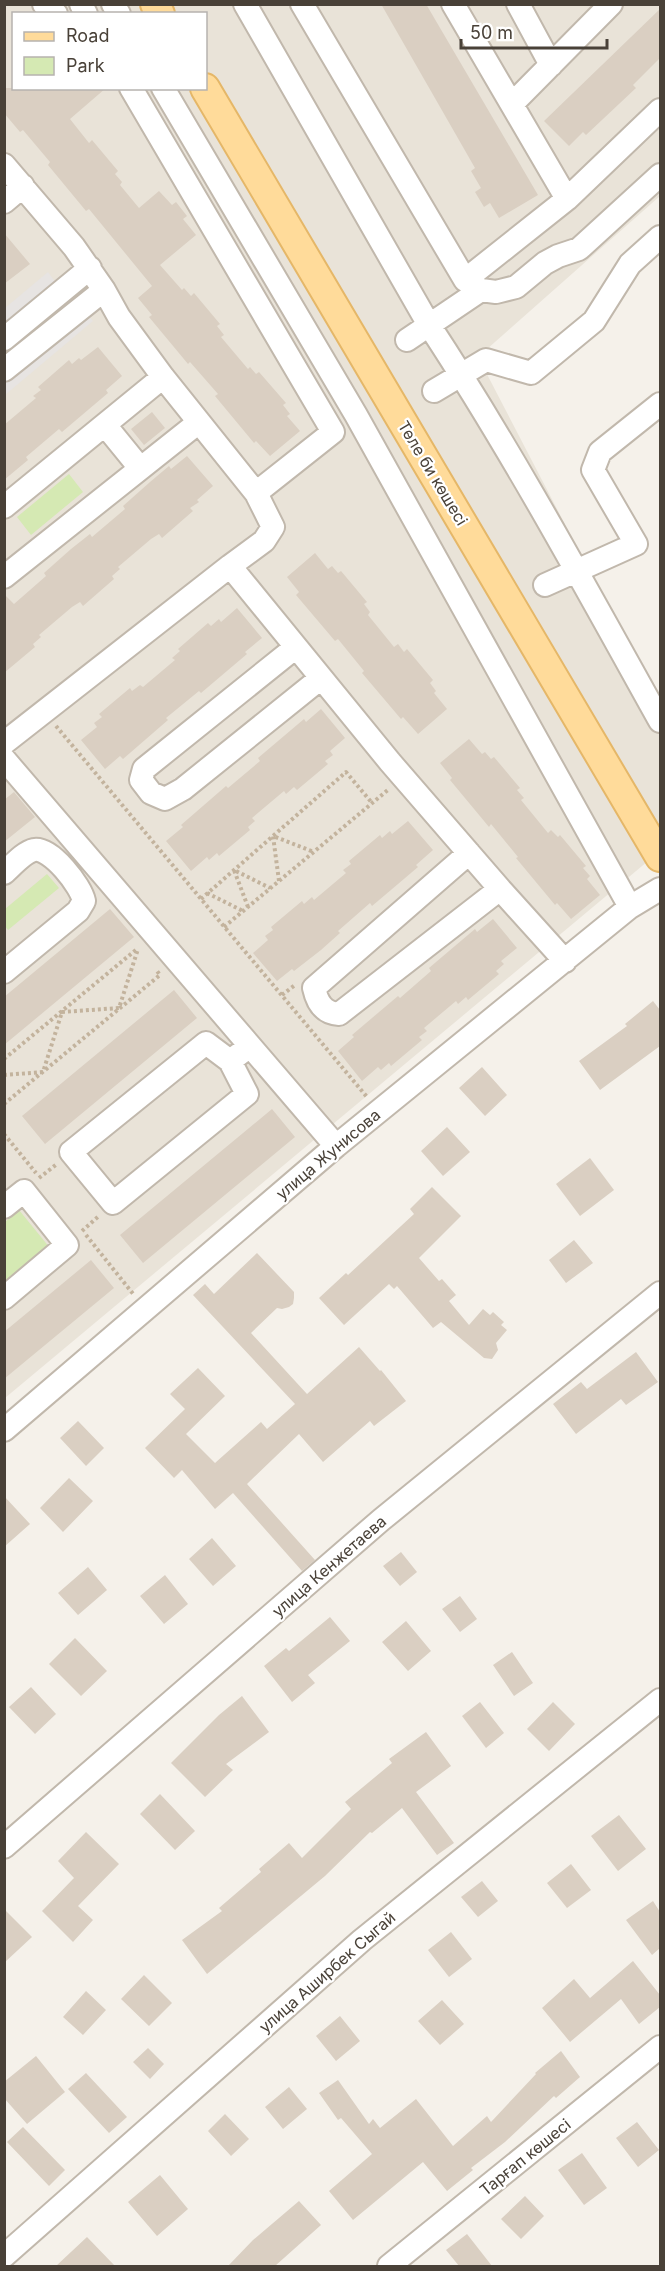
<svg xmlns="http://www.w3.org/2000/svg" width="665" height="2271" viewBox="0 0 665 2271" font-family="Inter,sans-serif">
  <rect width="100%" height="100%" fill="#f5f1ea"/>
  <path fill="#e9e3d8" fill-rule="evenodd" d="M5 5H660V196L478 357 660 707V851L5 1398ZM14 14H206V88H14Z"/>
  <path fill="#d5e9b3" d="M69 474 83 492 31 535 17 517Z
    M47 874 59 888 8 930 5 926V909Z
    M19 1210 50 1248 5 1285V1222Z"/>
  <path fill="#e7e4e2" d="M48 272 56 283 59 281 93 321 5 395V308Z"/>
  <path fill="#dacfc2" d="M381 4H426L538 195 499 218 490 203 484 207 475 192 481 188 471 171 475 168Z
    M660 9V58L633 85 636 88 586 135 583 132 569 146 544 121Z
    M4 88H106L70 119 89 143 92 140 118 171 115 174 122 182 120 185 139 208 159 191 172 205 176 202 187 216 183 219 196 235 160 265 182 290 184 288 191 296 194 293 220 324 217 326 224 335 221 337 248 369 250 367 256 374 259 372 286 403 283 405 290 414 287 416 300 431 270 456 256 441 254 443 215 396 218 394 190 362 188 364 149 317 152 315 138 298 152 286 89 209 86 211 48 165 50 162 23 130 20 132 4 113Z
    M4 233 30 264 4 284Z
    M98 347 122 376 106 390 108 393 62 432 59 429 26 457 28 460 4 480V425L36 398 33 396 41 390 38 387 69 360 72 364 79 358 81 360Z
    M152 412 165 428 144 445 131 429Z
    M187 456 213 486 197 500 199 502 190 508 193 511 162 538 159 534 151 539 118 567 120 569 112 576 114 579 83 606 80 602 72 607 39 635 41 637 33 644 35 647 4 673V594L14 604 46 576 44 573 71 549 90 534 92 537 125 509 123 506 150 482 169 466 171 469Z
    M315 553 328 569 332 566 338 573 341 571 367 602 364 604 370 612 368 615 394 647 398 644 404 652 407 649 433 680 430 683 436 691 434 693 447 709 418 734 403 717 401 719 362 673 364 671 338 639 335 641 296 595 299 592 287 577Z
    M237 608 262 638 245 652 247 654 201 693 199 691 166 718 168 720 123 759 120 756 105 769 81 740 97 727 94 723 102 717 99 714 130 688 132 691 140 685 143 687 175 660 172 658 180 651 178 649 208 623 211 626 219 619 221 622Z
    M321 709 345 738 330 751 333 755 325 761 328 764 297 790 294 787 286 794 284 791 252 818 255 821 248 827 250 830 219 856 217 853 209 860 207 857 191 871 166 841 183 827 181 825 226 786 228 788 260 761 258 758 304 719 306 722Z
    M469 739 482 754 485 752 491 759 494 757 520 788 517 790 524 798 521 800 548 833 551 830 558 837 560 835 586 866 583 868 590 876 587 879 600 895 571 919 557 903 555 905 516 858 518 857 491 824 489 827 450 780 452 778 440 763Z
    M14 792 35 817 4 842V800Z
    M408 821 433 850 416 865 418 867 398 884 372 906 370 903 338 931 340 933 321 950 294 971 292 969 277 981 253 953 268 940 265 936 273 930 271 927 302 901 304 904 312 897 314 900 346 873 343 870 351 864 349 861 380 835 382 838 390 831 392 834Z
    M110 909 134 937 4 1045V997Z
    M493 919 517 948 501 961 504 964 496 971 499 974 468 1000 466 997 458 1004 456 1001 424 1028 427 1031 419 1037 422 1040 391 1066 389 1063 381 1070 378 1067 362 1081 338 1051 354 1037 352 1035 372 1018 398 996 400 998 431 971 429 968 449 951 475 929 477 932Z
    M174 990 197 1018 45 1144 22 1116Z
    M653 1001 660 1010V1046L600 1090 579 1061 627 1026 625 1024Z
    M482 1067 507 1095 485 1116 459 1088Z
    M272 1109 295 1137 143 1263 120 1235Z
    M447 1127 470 1152 443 1176 421 1151Z
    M590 1158 614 1190 580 1216 556 1184Z
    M432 1187 461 1216 419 1258 439 1281 442 1279 456 1295 449 1301 469 1325 483 1309 490 1315 493 1312 504 1322 501 1325 507 1330 496 1343 498 1350 492 1359 484 1358 441 1322 433 1328 397 1286 394 1289 389 1284 344 1325 319 1298 346 1273 348 1275 414 1214 410 1209Z
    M574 1240 593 1263 566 1283 549 1260Z
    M257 1253 294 1292V1298L293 1304 289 1307 282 1309 277 1308 251 1333 307 1394 359 1347 380 1371 381 1370 406 1401 374 1426 370 1421 323 1462 299 1434 247 1484 315 1560 302 1571 233 1493 215 1509 182 1470 174 1478 145 1448 185 1409 170 1394 198 1368 225 1396 186 1434 215 1463 261 1422 267 1429 295 1404 193 1295 205 1284 214 1294Z
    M91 1260 114 1288 4 1379V1332Z
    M636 1352 658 1382 626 1405 621 1399 576 1434 553 1404 581 1382 587 1389Z
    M78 1421 104 1448 86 1466 60 1438Z
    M69 1478 93 1501 63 1532 40 1508Z
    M4 1496 30 1524 4 1547Z
    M212 1538 236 1566 213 1586 189 1559Z
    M401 1552 417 1572 400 1586 383 1566Z
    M88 1567 107 1590 78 1615 58 1593Z
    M165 1575 188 1604 164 1624 140 1596Z
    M460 1596 477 1619 460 1632 442 1609Z
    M330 1617 350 1641 308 1675 315 1683 292 1702 264 1666 286 1648 289 1651Z
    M406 1621 431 1651 408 1671 382 1642Z
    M75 1638 107 1671 81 1696 49 1664Z
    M512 1652 533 1683 514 1696 493 1665Z
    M31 1687 56 1714 35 1734 9 1707Z
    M242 1696 269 1732 226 1764 233 1770 205 1797 171 1763 219 1715Z
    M480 1702 504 1733 486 1748 462 1716Z
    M553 1702 575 1724 549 1751 527 1729Z
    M426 1732 451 1766 416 1792 454 1843 437 1855 402 1808 372 1833 370 1832 325 1876 207 1974 182 1940 222 1911 219 1908 261 1872 259 1869 289 1843 302 1858 351 1809 345 1802 392 1763 389 1759Z
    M160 1794 195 1831 175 1850 140 1814Z
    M619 1815 646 1849 618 1871 591 1836Z
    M86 1832 119 1864 78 1906 93 1920 73 1942 42 1911 74 1878 58 1861Z
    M571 1864 591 1890 567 1908 547 1883Z
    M482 1881 498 1901 478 1917 461 1897Z
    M653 1901 660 1912V1948L652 1955 626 1920Z
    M4 1909 32 1937 4 1963Z
    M451 1932 472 1959 449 1977 428 1950Z
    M633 1961 660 1995V2007L639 2024 621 1999 570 2042 542 2008 574 1979 590 1998Z
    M144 1975 172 2003 149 2026 121 1999Z
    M86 1991 106 2010 83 2035 63 2017Z
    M442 2000 464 2024 440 2045 418 2021Z
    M340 2016 360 2041 336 2061 316 2036Z
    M148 2048 164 2064 150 2079 133 2062Z
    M561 2051 580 2077 556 2098 554 2096 505 2142 471 2168 473 2170 447 2191 423 2162 353 2220 329 2191 372 2154 341 2118 338 2120 319 2093 338 2080 369 2124 373 2119 380 2128 416 2099 453 2146 487 2116 491 2122 536 2074 535 2073Z
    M36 2056 65 2092 27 2124 4 2098V2082Z
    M86 2073 127 2117 109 2133 68 2089Z
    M289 2087 307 2109 283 2129 265 2107Z
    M225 2114 249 2139 231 2156 208 2131Z
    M637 2122 659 2150 638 2167 616 2138Z
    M23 2127 65 2170 49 2186 7 2142Z
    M582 2153 607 2188 584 2205 558 2170Z
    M160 2175 188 2209 157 2236 128 2202Z
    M525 2196 544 2216 521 2239 501 2219Z
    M299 2201 321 2225 275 2266H228L253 2240Z
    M467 2234 492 2266H459L446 2250Z
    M87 2237 115 2266H56Z"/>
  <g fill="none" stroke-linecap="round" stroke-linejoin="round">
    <g stroke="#c1b8ac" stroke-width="26">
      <path id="minor" d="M44 4 56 14
        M81 4 86 14
        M113 4 119 14
        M245 4 429 325C513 453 586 588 660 721
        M302 4 465 280 481 290 496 292 516 287 545 263 558 256 579 249 660 175
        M453 4 567 199
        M518 4 551 65
        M163 88 356 415 630 907
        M512 104 611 4
        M4 165 74 247 104 290 119 317 163 377 256 493 333 432 131 88
        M4 202 23 186
        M465 280 567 199 660 110
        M4 339 90 268
        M407 340 481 290
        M4 370 104 290
        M434 391 486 360 531 373 594 321 630 264 660 237
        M105 425 140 468
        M4 507 163 377
        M230 566 264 541 273 527 256 493
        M4 577 199 422
        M545 585 636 544 593 470 600 452 660 404
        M296 647 144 769 141 780 151 793 165 799 183 789 321 678
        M4 743 230 566 390 762 500 889
        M4 759 336 1146
        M469 853 314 988C317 1002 323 1013 339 1014L500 889 565 961
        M4 873C12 866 24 852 34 850 51 847 81 886 84 901L78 911 4 972
        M230 1061 247 1094 113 1203 71 1152 206 1043 230 1061 250 1046
        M4 1207 24 1191 67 1245 4 1298
        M4 1430 336 1146 630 907 660 889
        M4 1847 381 1520 660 1293
        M4 2256 362 1940 660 1700
        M389 2266 660 2047"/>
    </g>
    <g stroke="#e5b768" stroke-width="32">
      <path id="major" d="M155 4 160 14
        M205 88 660 857"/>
    </g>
    <path stroke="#c3b39d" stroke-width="4" stroke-dasharray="3 3" stroke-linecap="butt" d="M56 726 367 1097
      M279 881 273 836 314 852
      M207 893 243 911
      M201 899 346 772 372 803
      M248 907 234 870 270 888
      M224 927 389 789
      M282 995 295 985
      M4 1059 137 949
      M4 1075 43 1072 62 1012 119 1008 138 949
      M4 1104 160 975 157 971
      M4 1134 36 1173
      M39 1178 57 1164
      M82 1231 99 1216
      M86 1235 134 1295"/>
    <use href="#minor" stroke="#fff" stroke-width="22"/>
    <use href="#major" stroke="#ffdb9a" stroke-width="28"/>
  </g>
  <g text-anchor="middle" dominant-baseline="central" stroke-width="4.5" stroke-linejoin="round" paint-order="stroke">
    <g font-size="16" fill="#494138" stroke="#fff">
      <text transform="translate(433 473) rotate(59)">Төле би көшесі</text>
      <text transform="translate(328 1154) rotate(-40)">улица Жунисова</text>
      <text transform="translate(329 1566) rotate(-41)">улица Кенжетаева</text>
      <text transform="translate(327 1972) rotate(-41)">улица Аширбек Сыгай</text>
      <text transform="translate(525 2157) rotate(-39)">Тарғап көшесі</text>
    </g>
  </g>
  <rect width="665" height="2271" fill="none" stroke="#494138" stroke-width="12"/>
  <rect x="12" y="12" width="195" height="78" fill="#ffffff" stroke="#b6b3af" stroke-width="1.5"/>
  <rect x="24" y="32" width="30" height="9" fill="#ffdb9a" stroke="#b6b3af" stroke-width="1.5"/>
  <text x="66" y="42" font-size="18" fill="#494138">Road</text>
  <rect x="24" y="57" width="30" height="18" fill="#d5e9b3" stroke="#b6b3af" stroke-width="1.5"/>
  <text x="66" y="72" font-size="18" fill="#494138">Park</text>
  <path d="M461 39v9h146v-9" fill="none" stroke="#494138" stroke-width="3"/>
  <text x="470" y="39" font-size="18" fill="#494138" stroke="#ffffff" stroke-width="4.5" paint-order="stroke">50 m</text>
</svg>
